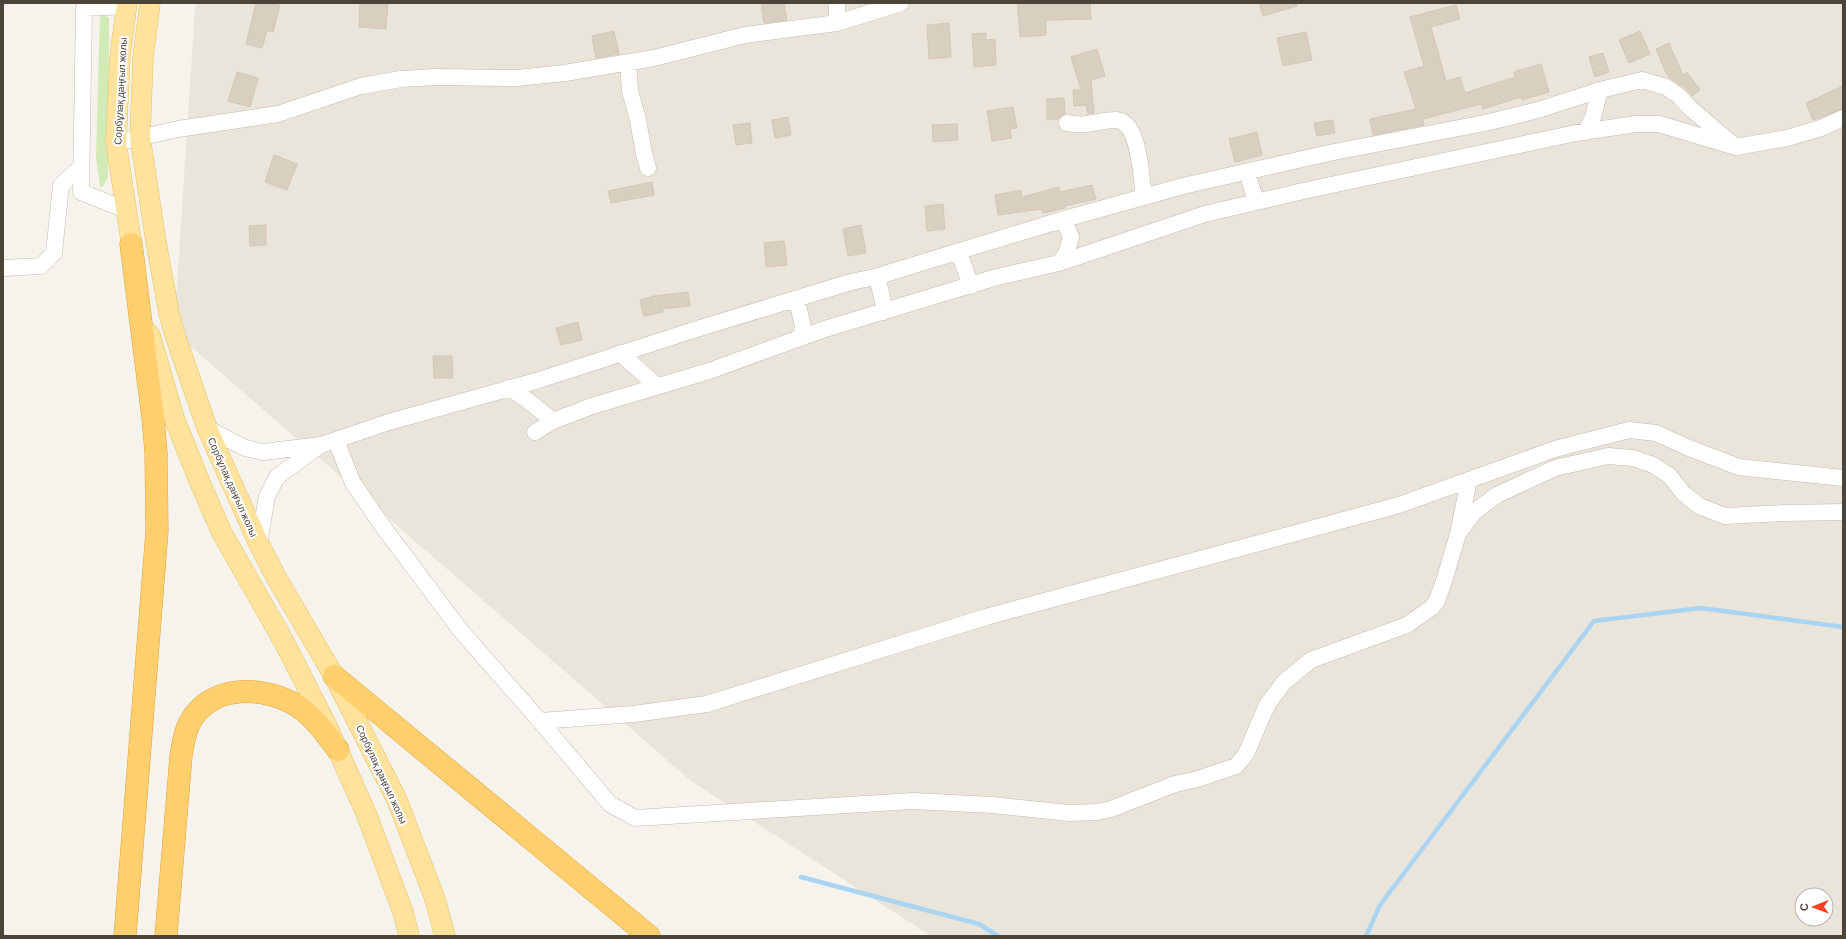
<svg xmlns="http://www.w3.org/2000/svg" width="1846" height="939" viewBox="0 0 1846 939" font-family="Barlow,sans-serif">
  <rect width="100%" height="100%" fill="#f6f3ec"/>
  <path fill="#eae5da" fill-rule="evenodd" d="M197 3H1843V936H931L691 781 174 332 195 8ZM1802 895H1826V919H1802Z"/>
  <path fill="#d2eab5" d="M100 13 109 18 108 177 103 187H100L96 157Z"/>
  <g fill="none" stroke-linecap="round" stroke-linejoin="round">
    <path stroke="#a9d4f2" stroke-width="4.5" d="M801 877 979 924 998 936
      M1366 936 1380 905 1594 621 1701 608 1843 627"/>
  </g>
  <path fill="#d8cfc1" stroke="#d3c7b4" d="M256 3 280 5 273 32 267 31 262 48 246 44Z
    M360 3H388L386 29 359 27Z
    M761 3H784L787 20 764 23Z
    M1017 3H1090L1091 19 1046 20V35L1020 37Z
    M1259 3H1296L1297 6 1263 16Z
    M1456 5 1460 19 1431 27 1446 81 1460 77 1465 93 1515 77 1514 72 1541 64 1549 92 1522 100 1521 97 1483 109 1481 104 1423 119 1424 125 1373 135 1370 119 1416 109 1404 72 1424 66 1410 17Z
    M949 23 951 57 929 59 927 25Z
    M614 31 619 54 596 58 592 36Z
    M1640 31 1650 54 1629 63 1619 40Z
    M1306 32 1312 60 1283 66 1277 38Z
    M986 33V40L995 39 996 65 974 67 972 34Z
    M1669 43 1683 75 1687 72 1700 90 1692 96 1685 88 1670 78 1666 73 1656 49Z
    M1097 49 1105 76 1091 80 1094 113 1088 114 1086 105 1074 106 1073 90H1081L1071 57Z
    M1603 53 1609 72 1595 77 1589 57Z
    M237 72 258 78 250 107 228 101Z
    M1843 86V109L1813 120 1806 103Z
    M1064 98 1065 114 1058 119 1047 120V99Z
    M1013 107 1017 128 1010 129 1012 138 992 141 987 111Z
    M788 117 791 135 775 138 772 120Z
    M1333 120 1335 133 1317 136 1314 123Z
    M750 123 752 143 736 145 733 125Z
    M957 124 958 140 933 142 932 125Z
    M1257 132 1262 155 1235 162 1229 139Z
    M274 155 297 164 287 190 265 182Z
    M652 182 654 195 611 203 608 191Z
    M1092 185 1096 199 1064 206 1065 208 1043 213 1042 209 998 215 995 195 1021 190 1022 197 1059 187 1060 192Z
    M943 204 945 229 927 231 925 206Z
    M266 225V245L250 246 249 226Z
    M861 225 866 253 848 256 843 229Z
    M784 241 787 265 766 267 764 243Z
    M688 292 690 306 662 309 663 312 644 316 640 300 654 296Z
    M578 322 582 340 561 345 556 328Z
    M433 356H452L453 378H434Z"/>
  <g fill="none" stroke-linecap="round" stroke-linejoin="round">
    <g stroke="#c2bbae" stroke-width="17">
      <path id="minor" d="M837 23V3
        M628 63 630 91 638 120 644 154 648 168
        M1067 123C1073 124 1080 125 1085 124 1096 123 1105 120 1116 120 1140 121 1141 178 1144 197
        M1586 132 1593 117 1600 90
        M116 143 178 129 278 114 361 86 401 79 435 77 517 78 565 73 654 58 745 35 837 23 901 3
        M1247 172 1256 202
        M126 210 81 192 84 8 127 6
        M1052 223 1064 221 1071 237 1066 254 1059 263
        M959 252 971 286
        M3 268 41 266 54 253 61 185 81 167
        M871 278 876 277C881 289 883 299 884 312
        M788 302 797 301 803 326 801 337
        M620 353 657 386
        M508 388C524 395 539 410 553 421
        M207 428 245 448 263 452 321 445 389 422 536 381 700 328 851 282 875 277 1061 220 1183 186 1329 153 1485 123 1538 110 1600 90 1642 80 1666 87 1679 96 1690 108 1736 147
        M535 432 553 421 592 406 709 371 825 329 997 277 1059 263 1205 214 1303 191 1576 133 1636 124H1659L1736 147 1787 138 1821 128 1843 118
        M336 441 353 483 381 524 461 631 540 721 610 804 635 818 913 801 992 805 1069 813 1097 812 1111 809 1175 784 1198 779 1236 766 1246 754 1267 705 1284 682 1311 660 1407 625 1431 608 1437 601 1444 581 1458 534 1469 480
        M1460 531 1474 512 1497 495 1555 468 1608 456 1633 458 1653 465 1670 476 1683 493 1699 506 1725 516 1784 513 1843 512
        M259 544 267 496 277 477 319 446
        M540 721 634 714 707 704 986 617 1399 505 1555 449 1629 430 1656 433 1689 448 1739 467 1843 478"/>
    </g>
    <g stroke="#e6c16a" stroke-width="21">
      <path id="major" d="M127 3 120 56 116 143 134 259
        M150 3 143 58 140 137 156 242 169 313 174 332 207 428 259 544 276 577 334 676 397 800 435 899 445 936
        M150 335 174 418 201 485 222 533 283 640 327 726 366 813 403 912 409 936"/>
    </g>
    <g stroke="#e0a43c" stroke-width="23">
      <path id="highway" d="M334 676 649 936
        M125 936 157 531 156 453 153 418 131 244
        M166 936 181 756C183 745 184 734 189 724 210 683 265 685 299 707 315 718 326 734 338 750"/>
    </g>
    <use href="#minor" stroke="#fff" stroke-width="16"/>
    <use href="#major" stroke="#ffe39c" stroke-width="20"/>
    <use href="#highway" stroke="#ffcf6e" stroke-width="22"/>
  </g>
  <g text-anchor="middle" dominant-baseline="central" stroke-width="4" stroke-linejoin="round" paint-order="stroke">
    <g font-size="10" fill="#4b4439" stroke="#fff">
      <text transform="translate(120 91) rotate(-87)">Сорбұлақ даңғыл жолы</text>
      <text transform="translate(233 487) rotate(66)">Сорбұлақ даңғыл жолы</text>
      <text transform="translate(382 774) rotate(65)">Сорбұлақ даңғыл жолы</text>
    </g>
  </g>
  <rect width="1846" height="939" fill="none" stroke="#4b4439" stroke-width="8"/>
  <g transform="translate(1814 907) rotate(269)"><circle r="19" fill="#ffffff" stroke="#b7b4b0"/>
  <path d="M0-3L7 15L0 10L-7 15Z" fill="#fc3f1d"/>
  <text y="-6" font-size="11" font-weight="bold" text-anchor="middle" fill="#4b4439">С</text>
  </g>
</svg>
